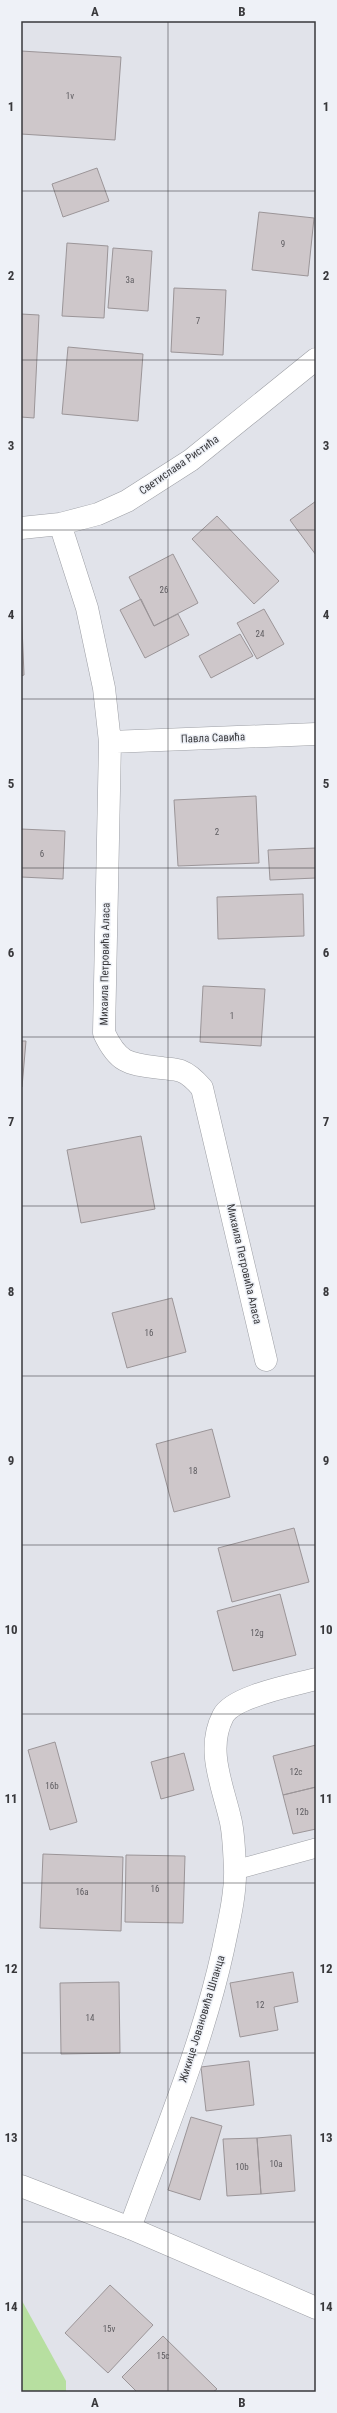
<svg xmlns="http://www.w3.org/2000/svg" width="337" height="2413" viewBox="0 0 337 2413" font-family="'Roboto Condensed',sans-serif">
  <rect width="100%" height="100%" fill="#e1e3ea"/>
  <path fill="#b7dfa0" d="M21 2299 66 2381V2392H21Z"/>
  <path fill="#cec7ca" stroke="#9b9598" d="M21 51 121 57 115 140 21 134Z
    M97 168 109 201 63 217 52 184Z
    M259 212 314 218 308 276 252 270Z
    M67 243 108 246 104 318 62 316Z
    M113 248 152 251 148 311 108 308Z
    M174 288 226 290 223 355 171 352Z
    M21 314 39 315 34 418 21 417Z
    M68 347 143 354 138 421 62 414Z
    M316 501V555L290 520Z
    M217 516 279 581 254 604 192 539Z
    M173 554 198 603 154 626 129 577Z
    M141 599 154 626 178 614 189 635 145 658 120 610Z
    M21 602 24 675 21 676Z
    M264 609 284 644 257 659 237 623Z
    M240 634 253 656 211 678 199 656Z
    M256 796 259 863 178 866 174 800Z
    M21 829 65 831 63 879 21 877Z
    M316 848V878L270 880 268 850Z
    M303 894 304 936 218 939 217 897Z
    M203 986 265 989 261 1046 200 1042Z
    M21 1041H26L22 1087H21Z
    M141 1136 155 1209 81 1223 67 1150Z
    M172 1298 186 1352 127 1368 112 1313Z
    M212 1429 230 1497 174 1512 156 1444Z
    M294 1528 309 1582 232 1602 218 1548Z
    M280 1594 296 1655 233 1671 217 1611Z
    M55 1742 77 1822 50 1830 28 1750Z
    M316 1745V1787L283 1795 273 1756Z
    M184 1753 194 1790 161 1799 151 1762Z
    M316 1787V1829L293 1834 283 1795Z
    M43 1854 123 1857 121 1931 40 1928Z
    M126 1855 185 1856 183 1923 125 1922Z
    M293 1972 298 2002 274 2007 278 2030 240 2037 230 1983Z
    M119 1982 120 2053 61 2054 60 1983Z
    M249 2061 254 2105 206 2111 201 2067Z
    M191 2117 222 2126 200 2200 168 2190Z
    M291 2135 295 2191 261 2194 257 2138Z
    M257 2138 261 2194 227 2196 223 2139Z
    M110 2285 153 2325 108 2373 65 2333Z
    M163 2336 217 2389 213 2392H137L122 2377Z"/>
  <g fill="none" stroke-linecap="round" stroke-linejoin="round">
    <g stroke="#9d9fa5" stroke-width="20">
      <path id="lane" d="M235 1870 316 1848"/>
    </g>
    <g stroke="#9d9fa5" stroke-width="23">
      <path id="street" d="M60 524 87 608 104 688 110 742 104 1033C119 1065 130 1064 162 1068 168 1069 175 1069 181 1071 189 1074 196 1081 202 1088L266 1360
        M21 528 60 524 98 514 127 501 191 460 316 359
        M110 742 316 734
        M130 2228C163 2137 202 2046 223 1950 228 1925 236 1895 235 1868 234 1852 234 1833 230 1818 222 1784 206 1749 223 1716 233 1696 294 1685 316 1679"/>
    </g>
    <g stroke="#9d9fa5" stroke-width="23">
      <path id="secondary" d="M21 2186 130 2228 316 2308"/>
    </g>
    <use href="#lane" stroke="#fff" stroke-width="19"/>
    <use href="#street" stroke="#fff" stroke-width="22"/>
    <use href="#secondary" stroke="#fff" stroke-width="22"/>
  </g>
  <path fill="none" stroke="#39393c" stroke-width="1" stroke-opacity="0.55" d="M168 21V2392M21 191H316M21 360H316M21 530H316M21 699H316M21 868H316M21 1037H316M21 1206H316M21 1376H316M21 1545H316M21 1714H316M21 1883H316M21 2053H316M21 2222H316"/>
  <g text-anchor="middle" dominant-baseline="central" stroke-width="3" stroke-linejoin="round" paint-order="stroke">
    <g font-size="9" fill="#5e5c60">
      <text x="70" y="96">1v</text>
      <text x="283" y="244">9</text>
      <text x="130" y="280">3a</text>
      <text x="198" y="321">7</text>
      <text x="164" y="590">26</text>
      <text x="260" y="634">24</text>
      <text x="217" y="832">2</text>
      <text x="42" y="854">6</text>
      <text x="232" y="1016">1</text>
      <text x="149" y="1333">16</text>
      <text x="193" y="1471">18</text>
      <text x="257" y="1633">12g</text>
      <text x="296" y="1772">12c</text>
      <text x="52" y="1786">16b</text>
      <text x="302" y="1812">12b</text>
      <text x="155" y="1889">16</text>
      <text x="82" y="1892">16a</text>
      <text x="260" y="2005">12</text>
      <text x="90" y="2018">14</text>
      <text x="276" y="2164">10a</text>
      <text x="242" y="2167">10b</text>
      <text x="109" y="2329">15v</text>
      <text x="163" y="2356">15c</text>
    </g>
    <g font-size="11" fill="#39393c" stroke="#eef1f7">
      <text transform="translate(179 465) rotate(-35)">Светислава Ристића</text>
      <text transform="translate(213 738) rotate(-2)">Павла Савића</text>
      <text transform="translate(105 964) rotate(-89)">Михаила Петровића Аласа</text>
      <text transform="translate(244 1264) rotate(77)">Михаила Петровића Аласа</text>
      <text transform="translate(202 2019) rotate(-73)">Жикице Јовановића Шпанца</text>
    </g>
  </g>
  <rect width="337" height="2413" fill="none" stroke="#eef1f7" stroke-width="44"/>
  <rect x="22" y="22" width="293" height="2369" fill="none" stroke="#39393c" stroke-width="1.5"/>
  <g font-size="13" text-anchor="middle" font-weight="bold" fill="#39393c">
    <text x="95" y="16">A</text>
    <text x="242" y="16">B</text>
    <text x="11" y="111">1</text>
    <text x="326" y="111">1</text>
    <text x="11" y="280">2</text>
    <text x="326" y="280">2</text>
    <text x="11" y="450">3</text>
    <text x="326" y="450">3</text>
    <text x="11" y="619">4</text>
    <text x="326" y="619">4</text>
    <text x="11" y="788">5</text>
    <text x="326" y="788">5</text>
    <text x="11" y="957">6</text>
    <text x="326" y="957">6</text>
    <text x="11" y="1126">7</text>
    <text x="326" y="1126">7</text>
    <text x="11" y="1296">8</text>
    <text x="326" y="1296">8</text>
    <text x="11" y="1465">9</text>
    <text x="326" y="1465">9</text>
    <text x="11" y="1634">10</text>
    <text x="326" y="1634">10</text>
    <text x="11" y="1803">11</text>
    <text x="326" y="1803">11</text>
    <text x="11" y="1973">12</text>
    <text x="326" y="1973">12</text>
    <text x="11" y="2142">13</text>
    <text x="326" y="2142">13</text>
    <text x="11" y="2311">14</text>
    <text x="326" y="2311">14</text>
    <text x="95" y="2407">A</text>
    <text x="242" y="2407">B</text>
  </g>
</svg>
